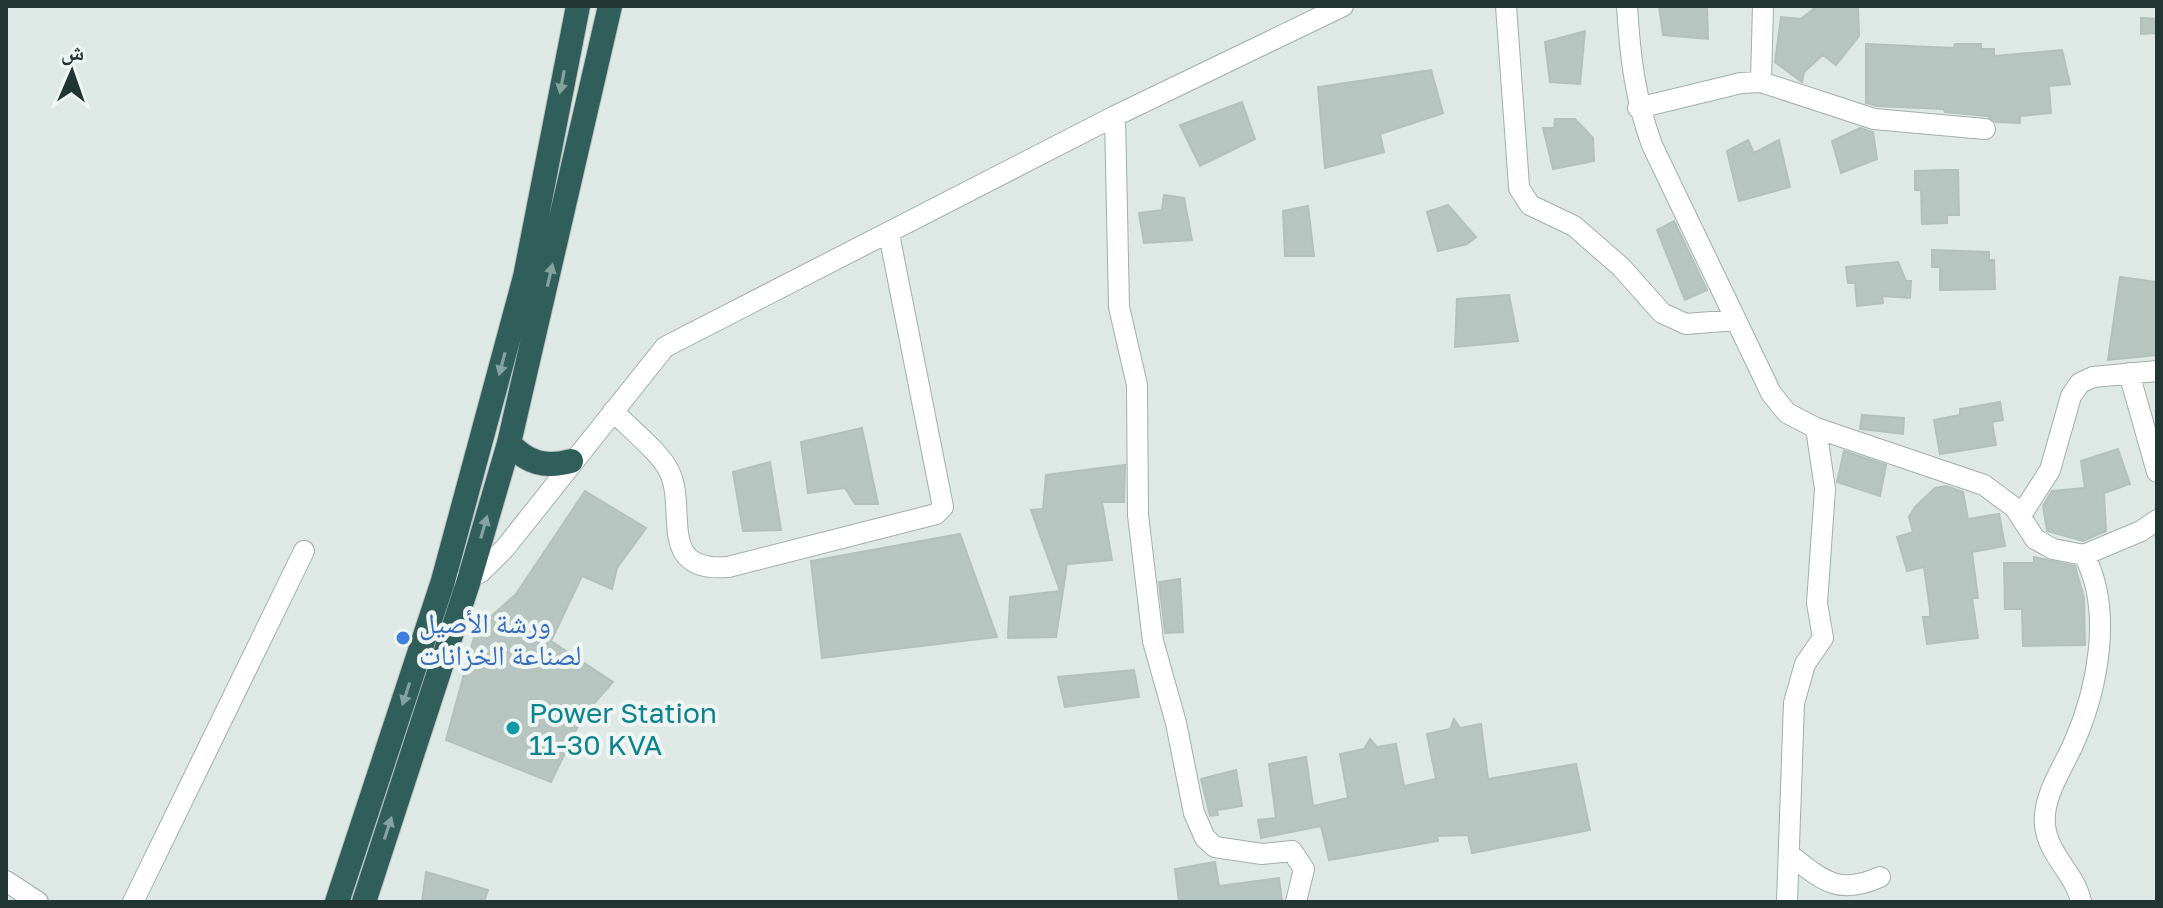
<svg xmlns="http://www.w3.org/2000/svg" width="2163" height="908" viewBox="0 0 2163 908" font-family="'Golos Text','Noto Naskh Arabic',sans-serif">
  <rect width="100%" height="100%" fill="#dee8e5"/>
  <path fill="#b7c5c1" stroke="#b2c1bc" stroke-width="2" d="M1659 6H1707L1708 39 1663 35Z
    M1817 6H1858L1859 36 1836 65 1823 55 1804 72 1802 82 1775 62 1781 17 1801 19Z
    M2141 18 2157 19V33L2141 34Z
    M1585 31 1580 84 1550 82 1545 42Z
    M1866 44 1954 48 1955 44H1981V49H1994V56L2062 50 2070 84 2049 86 2051 113 2020 116V123L1996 122 1987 116 1945 112 1943 109 1877 106 1866 103Z
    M1431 70 1443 113 1380 134 1384 152 1325 168 1318 87Z
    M1242 102 1255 139 1200 166 1180 125Z
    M1555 119H1575L1593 138 1594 161 1553 169 1543 128H1554Z
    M1860 128 1873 132 1877 159 1841 173 1832 141Z
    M1748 140 1754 153 1779 140 1790 187 1739 201 1727 151Z
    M1947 170H1958L1959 215H1947V223L1922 224 1921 190H1915V171Z
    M1164 195 1184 198 1192 240 1144 243 1139 213 1162 210Z
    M1448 205 1476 237 1467 244 1438 251 1427 212Z
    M1308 206 1314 256H1285L1283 211Z
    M1674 221 1707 290 1685 300 1657 230Z
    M1932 250 1989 252V260H1994L1995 289 1940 290V267H1932Z
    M1898 262 1906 281H1911L1910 298 1882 296 1883 303 1857 306 1855 283H1848L1846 267Z
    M2120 277 2157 282V355L2108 360Z
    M1509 295 1518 341 1455 347 1457 299Z
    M2000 402 2003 420 1992 422 1996 445 1940 454 1934 420 1960 415V409Z
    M1862 415 1904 418 1903 434 1860 429Z
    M862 428 878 504H855L845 488 808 493 801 442Z
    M2118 449 2130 484 2104 493 2106 531 2083 541 2047 531 2043 506 2052 491 2085 488 2081 461Z
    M1844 451 1886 465 1880 496 1837 482Z
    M770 462 781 530 743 531 733 472Z
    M1125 465 1124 502H1102L1112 560 1067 564 1056 637 1008 638 1010 597 1060 591 1031 510 1043 509 1046 475Z
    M1946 486 1963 492 1968 519 1999 514 2005 546 1972 552 1978 598H1972L1978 638 1927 644 1923 617H1930V610L1924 567 1907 571 1897 537 1913 532 1909 517 1915 507 1935 488Z
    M585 491 646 528 617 568 612 589 582 576 551 641 613 682 583 716 551 782 446 740 476 630 516 594Z
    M960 534 997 637 822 658 811 561Z
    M2034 557 2075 566 2084 598 2085 645 2023 646 2022 609H2005L2004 563H2034Z
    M1180 579 1183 632 1165 633 1159 582Z
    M1134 670 1139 697 1065 707 1058 677Z
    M1454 719 1460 728 1481 724 1488 779 1576 764 1590 830 1472 853 1468 835 1437 836 1438 841 1329 860 1321 826 1261 838 1258 820 1276 818 1269 764 1306 757 1313 806 1348 798 1340 754 1364 749 1370 739 1377 747 1396 744 1404 786 1436 779 1427 734 1450 729Z
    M1236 770 1242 806 1217 810 1218 815 1210 816 1201 779Z
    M1215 862 1219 886 1279 878 1282 902H1179L1175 869Z
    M426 872 488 890 484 902H422Z"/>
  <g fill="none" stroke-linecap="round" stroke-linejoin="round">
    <g stroke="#a2afac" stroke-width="22">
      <path id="minor" d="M1506 6 1518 172 1519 188 1530 205 1574 226 1621 267 1662 313 1686 324 1736 320
        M1627 6C1630 56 1635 98 1652 145L1771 393 1787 413 1816 428 1984 485 2015 508 2035 539 2053 549 2084 555C2114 611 2097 691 2073 745 2062 769 2042 798 2045 825 2048 856 2076 874 2081 902
        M1761 82 1763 6
        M1638 108 1741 83 1761 82 1874 119 1985 129
        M1115 116 1119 307 1137 385 1138 515 1153 641 1176 723 1194 813 1205 838 1215 847 1262 854 1292 851 1304 869 1296 902
        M2129 373 2157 472
        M613 411C628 427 660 452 669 471 688 508 655 573 728 567L936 514 943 507 889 234
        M2015 508 2025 509 2050 470 2071 396 2080 383 2093 377 2157 371
        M2084 555 2141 531 2157 520
        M463 581 481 572 505 548 665 347 1115 116 1343 6
        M1789 854C1822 880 1838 896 1880 877
        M6 881 38 902
        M133 902 304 551
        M1787 902 1794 703 1805 664 1823 638 1817 603 1825 489 1816 428"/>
    </g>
    <g stroke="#bcc3c2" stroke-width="26">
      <path id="highway" d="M509 443C527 463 545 468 571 461
        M337 902 443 581 525 277 578 6
        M364 902 469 580 509 443 610 6"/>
    </g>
    <use href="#minor" stroke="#fff" stroke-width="20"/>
    <use href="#highway" stroke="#305f5b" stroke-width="24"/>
  </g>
  <defs><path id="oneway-solid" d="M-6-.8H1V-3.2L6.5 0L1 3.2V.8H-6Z" transform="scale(2)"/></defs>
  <g fill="#86a29f">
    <use href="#oneway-solid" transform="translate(562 82) rotate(101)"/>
    <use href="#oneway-solid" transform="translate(550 275) rotate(-77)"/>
    <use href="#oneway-solid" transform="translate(502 364) rotate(105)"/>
    <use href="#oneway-solid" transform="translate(484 527) rotate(-74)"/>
    <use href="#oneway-solid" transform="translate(406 694) rotate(108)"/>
    <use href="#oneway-solid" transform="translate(388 828) rotate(-72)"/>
  </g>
  <circle fill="#3f7fe0" stroke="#eef5f3" stroke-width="3" cx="403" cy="638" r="8"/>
  <circle fill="#0f9aa8" stroke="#eef5f3" stroke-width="3" cx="513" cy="728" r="8"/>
  <g text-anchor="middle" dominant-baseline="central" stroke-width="8" stroke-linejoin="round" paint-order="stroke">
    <g font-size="28" fill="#366cbe" stroke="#eef5f3" text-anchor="start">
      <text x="419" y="622">ورشة الأصيل<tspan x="419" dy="32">لصناعة الخزانات</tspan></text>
    </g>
    <g font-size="28" fill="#0d838f" stroke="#eef5f3" text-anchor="start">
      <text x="529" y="712">Power Station<tspan x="529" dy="32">11-30 KVA</tspan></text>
    </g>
  </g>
  <rect width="2163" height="908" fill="none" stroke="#213633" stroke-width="16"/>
  <g transform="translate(72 72) rotate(2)" stroke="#eef5f3" stroke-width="6" paint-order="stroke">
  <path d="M0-6L14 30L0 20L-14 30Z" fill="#213633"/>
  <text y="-12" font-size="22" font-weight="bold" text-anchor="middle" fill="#213633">ش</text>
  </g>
</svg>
